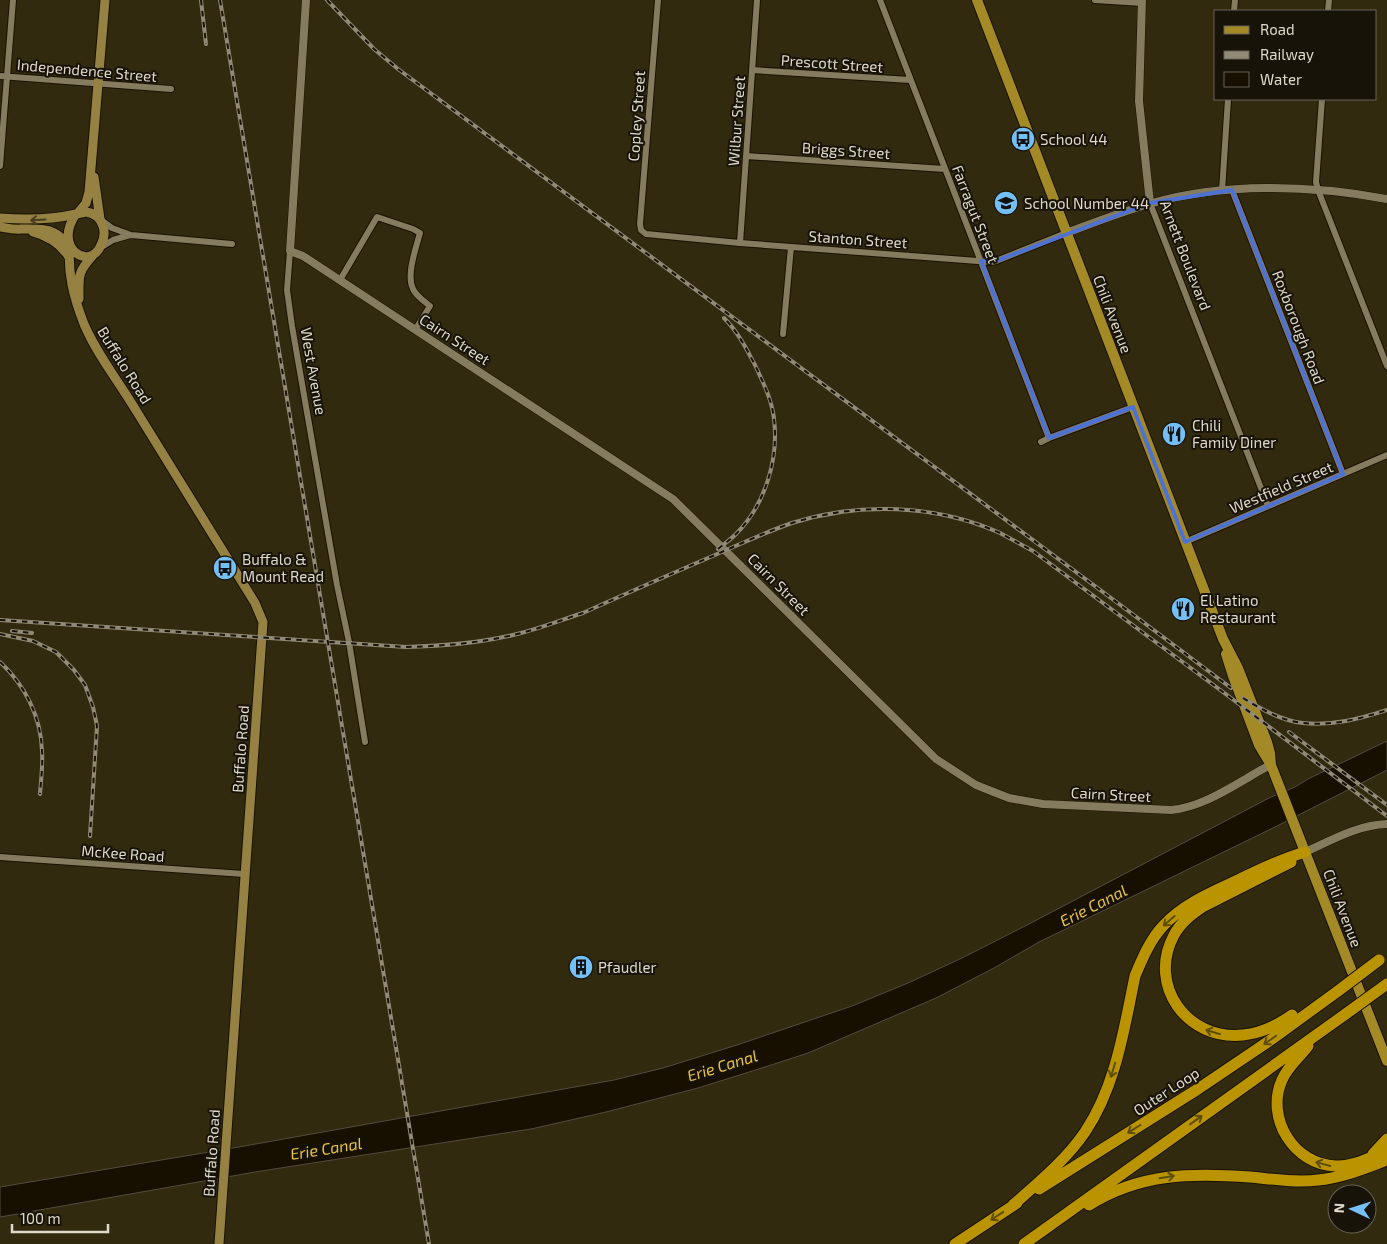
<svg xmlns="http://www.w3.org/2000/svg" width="1387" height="1244" viewBox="0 0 1387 1244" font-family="'Exo 2',sans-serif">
  <rect width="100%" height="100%" fill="#322a0f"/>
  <path fill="#170f00" stroke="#534c3d" d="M1387 741V770L1277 826 1039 942 994 968 936 998 808 1053 765 1067 698 1088 606 1112 531 1129 255 1172 0 1217V1187L239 1147 614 1080 663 1068 737 1045 852 1006 908 983 962 958 1029 924 1269 798 1295 787 1308 779Z"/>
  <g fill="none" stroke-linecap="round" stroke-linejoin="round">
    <g stroke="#1a1200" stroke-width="8">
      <path id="minor" d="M658 0 640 224 641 230 646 234 740 243 991 262 996 261 1066 233
        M880 0 1049 438
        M1095 0 1142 3
        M1234 11 1235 0
        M1328 11 1329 0
        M752 70 910 80
        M0 76 171 89
        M1322 99 1316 182 1318 190 1387 366
        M746 156 945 169
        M0 166 13 0
        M1232 190 1343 474
        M1222 191 1228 99
        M1150 203 1268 506
        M101 220 112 228 131 235 232 244
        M740 243 757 0
        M100 248 113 240 130 235
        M290 251 287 290 292 326 337 585 349 642 365 742
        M340 280 377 217 413 229 420 233C416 248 406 275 413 289 416 296 424 301 430 306L415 330
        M783 334 791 247
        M1041 442 1049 438 1133 407
        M1185 542 1387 455
        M0 857 244 874"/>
    </g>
    <g stroke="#1a1200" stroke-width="9">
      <path id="tertiary" d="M306 0 290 251 303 256 673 499 936 759 976 785 1009 798 1043 804 1171 810C1196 808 1222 793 1244 780 1253 775 1261 769 1271 765
        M1142 0 1139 101 1150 203
        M1066 233C1093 223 1121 212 1149 204 1222 182 1312 185 1387 199
        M1305 852C1332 840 1357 825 1387 824"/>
    </g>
    <g stroke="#1a1200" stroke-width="11">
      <path id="secondary" d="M94 177 100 219
        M86 212C94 213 100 217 103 226 105 232 104 239 101 245 90 272 52 248 76 214Z
        M77 214 86 203 89 192 105 0
        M0 218C26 220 50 220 76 214
        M0 227C7 228 14 230 21 229 44 229 52 227 69 245
        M33 232C48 236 60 243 69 257
        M70 246C67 273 74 298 84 324 97 355 120 383 137 412 177 476 216 540 255 603L263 622 219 1244
        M79 299C79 275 77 273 94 254"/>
    </g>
    <g stroke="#1a1200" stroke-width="12">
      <path id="primary" d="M977 0 1223 639 1238 668 1267 742 1270 753 1271 765
        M1226 654 1233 676 1259 745 1271 765 1387 1061"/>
    </g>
    <g stroke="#1a1200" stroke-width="13">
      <path id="motorway" d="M1291 862 1204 906C1192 914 1181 922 1174 935 1147 985 1187 1041 1243 1035 1261 1033 1278 1025 1292 1015
        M1308 1046C1299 1058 1288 1066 1282 1080 1265 1118 1294 1165 1336 1166 1353 1167 1371 1157 1387 1151
        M1373 1154 1387 1139
        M1039 1189 1198 1089 1272 1039 1338 991
        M1013 1205C1038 1183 1066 1160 1085 1132 1116 1086 1124 1029 1135 976 1142 959 1150 940 1163 926 1183 904 1212 892 1238 880 1260 869 1282 859 1305 852
        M1089 1205C1140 1173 1191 1173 1250 1177 1272 1179 1295 1183 1318 1180 1342 1178 1365 1168 1387 1160
        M955 1244 1017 1203
        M1024 1244 1347 1013"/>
    </g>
    <use href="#minor" stroke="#857b5e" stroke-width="6"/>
    <use href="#tertiary" stroke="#857b5e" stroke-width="8"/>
    <use href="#secondary" stroke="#958242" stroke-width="9"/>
    <use href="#primary" stroke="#a48a26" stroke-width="10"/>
    <use href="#motorway" stroke="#b99400" stroke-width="11"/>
    <g stroke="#918a76" stroke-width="4">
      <path id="rail" d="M201 0 206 44
        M220 0 429 1244
        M327 0 374 49 398 69 1111 598 1231 688
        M718 549C724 544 730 540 736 534 765 505 779 459 774 419 772 400 763 382 755 365 746 348 738 332 724 318
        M0 620 406 647C444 646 481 643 517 634 539 629 561 620 583 613 627 593 671 574 715 555 740 544 766 532 792 523 859 502 935 504 1000 533 1011 539 1022 545 1033 551L1231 698 1387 816
        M12 631 32 633
        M0 634 33 641 56 652 74 670 85 685 93 707 97 726 90 836
        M0 662C25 685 41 717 42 751 43 765 41 780 40 794
        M1243 698C1261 709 1282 721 1303 723 1332 726 1360 719 1387 710
        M1289 732 1387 805"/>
    </g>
    <use href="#rail" stroke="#171308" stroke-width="2" stroke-dasharray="5.5" stroke-linecap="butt"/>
    <g stroke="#1a1200" stroke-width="13" stroke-linecap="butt">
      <path id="motorway-bridge" d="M1338 991 1379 960
        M1347 1013 1387 984"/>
    </g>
    <use href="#motorway-bridge" stroke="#b99400" stroke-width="11"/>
  </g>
  <defs><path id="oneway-shaft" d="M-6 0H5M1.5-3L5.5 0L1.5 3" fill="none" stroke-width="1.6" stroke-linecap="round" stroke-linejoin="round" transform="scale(1.25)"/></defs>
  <use stroke="#493f1f" href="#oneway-shaft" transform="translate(38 220) rotate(177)"/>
  <g stroke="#604d04">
    <use href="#oneway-shaft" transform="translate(1169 921) rotate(139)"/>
    <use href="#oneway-shaft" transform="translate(1213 1032) rotate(-163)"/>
    <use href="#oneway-shaft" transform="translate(1270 1040) rotate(145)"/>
    <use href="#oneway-shaft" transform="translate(1113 1070) rotate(107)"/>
    <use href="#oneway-shaft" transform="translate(1196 1120) rotate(-36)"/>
    <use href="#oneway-shaft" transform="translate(1134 1129) rotate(148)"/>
    <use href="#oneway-shaft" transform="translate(1323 1164) rotate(-165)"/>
    <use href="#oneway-shaft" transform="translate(1167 1177) rotate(-9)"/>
    <use href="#oneway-shaft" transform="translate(997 1216) rotate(146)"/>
  </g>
  <path fill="none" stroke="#4e71d4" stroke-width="4" stroke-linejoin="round" d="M1232 190 1343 474 1185 542 1133 407 1049 438 981 261H996L1150 203Z"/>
  <defs>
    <g id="bus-disc" transform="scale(1.25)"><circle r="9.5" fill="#74c0f6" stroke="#171308"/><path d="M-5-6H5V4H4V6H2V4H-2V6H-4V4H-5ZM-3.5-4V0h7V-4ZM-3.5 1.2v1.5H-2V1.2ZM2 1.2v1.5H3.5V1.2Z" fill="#111"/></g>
    <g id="school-disc" transform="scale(1.25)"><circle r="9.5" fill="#74c0f6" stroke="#171308"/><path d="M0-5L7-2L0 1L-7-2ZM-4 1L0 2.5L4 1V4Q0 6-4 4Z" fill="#111"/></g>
    <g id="restaurant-disc" transform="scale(1.25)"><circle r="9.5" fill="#74c0f6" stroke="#171308"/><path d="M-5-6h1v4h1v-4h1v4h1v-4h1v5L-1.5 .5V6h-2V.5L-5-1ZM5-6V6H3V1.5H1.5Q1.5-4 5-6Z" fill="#111"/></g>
    <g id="building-disc" transform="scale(1.25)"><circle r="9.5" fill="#74c0f6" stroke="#171308"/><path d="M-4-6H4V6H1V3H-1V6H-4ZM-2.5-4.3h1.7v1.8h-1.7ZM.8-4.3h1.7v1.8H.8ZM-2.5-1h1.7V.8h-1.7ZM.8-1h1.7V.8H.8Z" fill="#111"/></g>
  </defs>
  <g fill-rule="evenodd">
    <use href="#bus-disc" x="1023" y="139"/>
    <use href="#school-disc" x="1006" y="203"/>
    <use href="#restaurant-disc" x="1174" y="434"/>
    <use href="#bus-disc" x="225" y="568"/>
    <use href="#restaurant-disc" x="1183" y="609"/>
    <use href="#building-disc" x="581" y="967"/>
  </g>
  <g text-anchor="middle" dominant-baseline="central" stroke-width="4" stroke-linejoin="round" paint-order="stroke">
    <g font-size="15" fill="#dfd9ca" stroke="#171308">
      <text transform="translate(832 63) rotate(4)">Prescott Street</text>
      <text transform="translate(87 70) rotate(5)">Independence Street</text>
      <text transform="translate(636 116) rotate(-86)">Copley Street</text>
      <text transform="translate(736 121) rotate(-86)">Wilbur Street</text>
      <text transform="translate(846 150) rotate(4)">Briggs Street</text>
      <text transform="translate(976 214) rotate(69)">Farragut Street</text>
      <text transform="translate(858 239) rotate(4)">Stanton Street</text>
      <text transform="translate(1186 255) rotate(69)">Arnett Boulevard</text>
      <text transform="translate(1113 314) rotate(69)">Chili Avenue</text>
      <text transform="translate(1299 327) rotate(69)">Roxborough Road</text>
      <text transform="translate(455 339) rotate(33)">Cairn Street</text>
      <text transform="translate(125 365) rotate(58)">Buffalo Road</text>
      <text transform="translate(314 371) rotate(80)">West Avenue</text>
      <text transform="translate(1281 487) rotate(-23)">Westfield Street</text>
      <text transform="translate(779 584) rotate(45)">Cairn Street</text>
      <text transform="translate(240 749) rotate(-86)">Buffalo Road</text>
      <text transform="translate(1111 794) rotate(3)">Cairn Street</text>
      <text transform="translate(123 853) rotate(4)">McKee Road</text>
      <text transform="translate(1343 908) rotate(69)">Chili Avenue</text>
      <text transform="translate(1166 1091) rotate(-33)">Outer Loop</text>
      <text transform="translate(211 1153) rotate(-86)">Buffalo Road</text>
    </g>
    <g font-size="15" fill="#dfd9ca" stroke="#171308" text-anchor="start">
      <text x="1040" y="139">School 44</text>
      <text x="1024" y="203">School Number 44</text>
      <text x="1192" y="425">Chili<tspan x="1192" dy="17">Family Diner</tspan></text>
      <text x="242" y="559">Buffalo &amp;<tspan x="242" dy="17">Mount Read</tspan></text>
      <text x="1200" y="600">El Latino<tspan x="1200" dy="17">Restaurant</tspan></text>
      <text x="598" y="967">Pfaudler</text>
    </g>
    <g font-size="16" font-style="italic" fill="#e7c148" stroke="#171308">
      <text transform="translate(1093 905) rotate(-27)">Erie Canal</text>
      <text transform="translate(722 1065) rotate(-17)">Erie Canal</text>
      <text transform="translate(326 1148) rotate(-9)">Erie Canal</text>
    </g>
  </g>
  <rect x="1214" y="10" width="162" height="90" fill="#171308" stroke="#676256"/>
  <rect x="1224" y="26" width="25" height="8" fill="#a48a26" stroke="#676256"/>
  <text x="1260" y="35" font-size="15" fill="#dfd9ca">Road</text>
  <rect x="1224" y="51" width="25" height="8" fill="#918a76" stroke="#676256"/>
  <text x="1260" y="60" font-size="15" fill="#dfd9ca">Railway</text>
  <rect x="1224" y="72" width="25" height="15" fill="#170f00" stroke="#676256"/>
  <text x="1260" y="85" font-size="15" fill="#dfd9ca">Water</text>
  <g transform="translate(1352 1209) rotate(274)"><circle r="24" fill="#171308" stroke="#676256"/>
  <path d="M0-4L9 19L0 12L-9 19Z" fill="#74c0f6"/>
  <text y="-8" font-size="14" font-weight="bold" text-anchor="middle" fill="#dfd9ca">N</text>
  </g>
  <path d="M12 1224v8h96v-8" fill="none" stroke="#dfd9ca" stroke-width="2.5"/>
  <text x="20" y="1224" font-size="15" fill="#dfd9ca" stroke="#171308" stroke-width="4" paint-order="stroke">100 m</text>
</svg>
